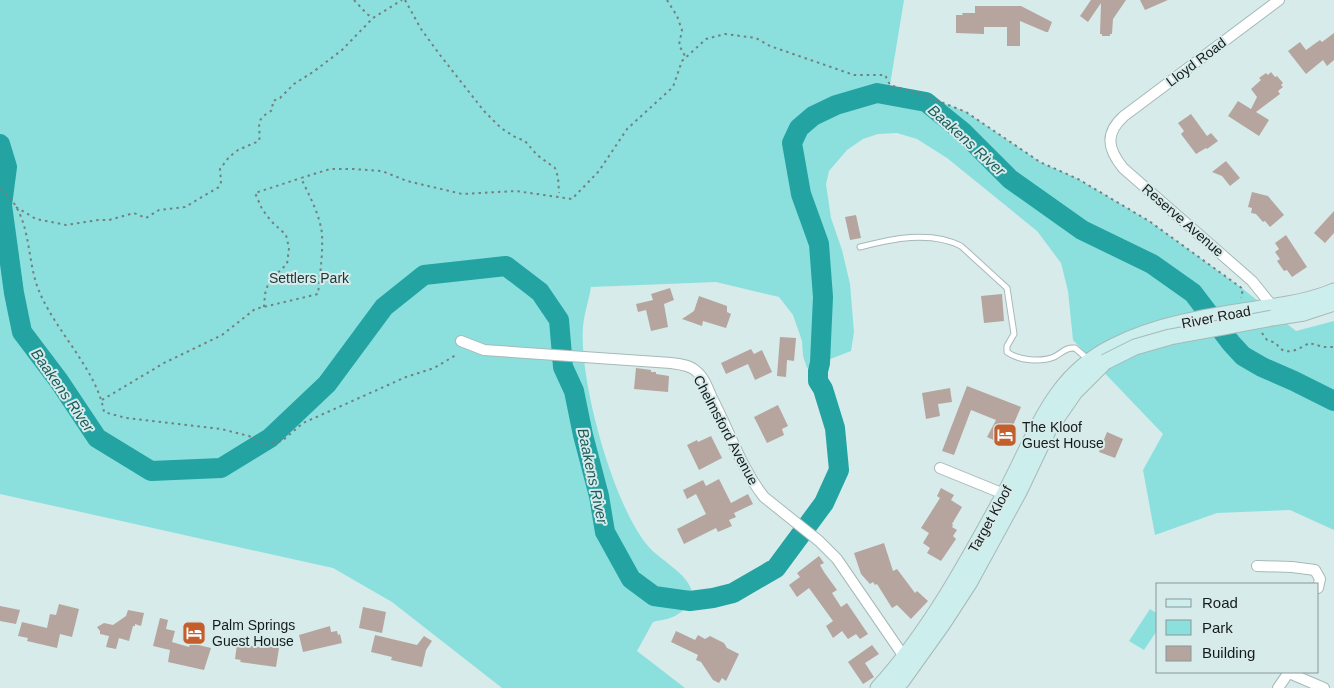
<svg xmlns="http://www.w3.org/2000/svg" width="1334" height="688" viewBox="0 0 1334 688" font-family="Arial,sans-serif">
  <rect width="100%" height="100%" fill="#d7ebea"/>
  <path fill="#8be0de" d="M0 0H904L890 85 926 96 966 112 1040 162 1078 179 1149 221 1243 289 1296 331 1334 321V530L1290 510 1217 513 1155 535 1143 470 1163 434 1073 340 1068 291 1061 263 1037 231 947 158 917 139 897 133 878 134 863 139 847 150 829 171 826 184 831 218 842 250 850 284 854 332 851 351 807 368 803 356 802 341 793 315 779 297 716 282 591 287C589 300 584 314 583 327 579 381 613 505 648 546 659 559 686 573 691 589 694 598 686 610 678 614 672 619 660 620 653 622L637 651 685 688H502L392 602 333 568 0 494Z
    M1150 609 1158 614V629L1144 650 1129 641Z"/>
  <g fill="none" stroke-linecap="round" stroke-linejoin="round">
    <path stroke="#23a3a1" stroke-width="20" d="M0 144 7 167 2 205 14 293 22 332 59 381 97 438 151 471 221 468 270 438 327 384 384 307 424 275 506 266 540 292 559 320 563 367 574 391 583 435 599 496 605 532 631 579 654 596 690 601 713 598 733 593 776 568 824 503 839 470 835 428 823 389 818 381V371L820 363 823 297 819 244 801 194 792 143 799 128 813 116 836 105 877 93 926 102 963 132 1010 179 1082 230 1152 264 1193 293 1231 343 1243 356 1262 367 1294 381 1334 401"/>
  </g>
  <path fill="#b5a59e" d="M1091 0H1126L1113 19 1112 34H1110V36H1102V34H1100L1101 3 1088 22 1080 16Z
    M1140 0H1168L1145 10Z
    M975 6H1021L1052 22 1048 32H1046L1020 21V46H1007V27H984V34L956 33V15H963L962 13H975Z
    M1334 33V60L1327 66 1323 60 1306 74 1288 51 1300 42 1306 50 1320 40 1322 42Z
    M1271 72 1275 77 1277 76 1283 83 1281 85 1283 87 1278 91 1280 94 1256 112 1269 120 1259 136 1228 116 1238 101 1251 109 1257 97 1251 89 1261 80 1259 78 1266 73 1268 75Z
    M1191 114 1207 136 1211 133 1218 141 1207 149 1206 148 1196 154 1181 134 1184 131 1178 123Z
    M1226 161 1240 178 1230 186 1222 176 1212 172Z
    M1252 192 1268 196 1284 215 1270 227 1265 221 1263 222 1256 214 1251 213 1252 208 1248 207Z
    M1334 211V233L1325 243 1314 233Z
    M856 215 861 238 850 240 845 217Z
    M1286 235 1307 267 1292 277 1287 270 1284 271 1277 261 1280 259 1275 252 1279 249 1275 243Z
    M670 288 674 300 664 304 668 327 651 331 646 310 638 312 636 304 653 300 651 294Z
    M1002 294 1004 321 984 323 981 296Z
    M699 296 727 306V312L731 314 726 328 703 321 702 326 682 319 694 311Z
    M780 337 796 338 794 361 787 360 786 377 777 376Z
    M751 349 754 354 762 350 772 372 755 380 748 364 726 374 721 363Z
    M636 368 651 370V372H656V374L669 376 668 392 634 389Z
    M967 386 1021 407 1011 430 1017 433 1009 447 987 437 996 420 971 410 954 455 942 451Z
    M950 388 952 402 938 404 940 416 926 419 922 393Z
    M778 405 788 426 782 429 784 435 767 443 754 417Z
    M1107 432 1123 439 1115 458 1099 452Z
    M711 436 722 458 699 470 687 445 697 440 698 442Z
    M719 479 731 503 748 494 753 504 734 513 736 517 729 520 732 526 718 532 716 528 684 544 677 529 706 514 696 494 687 499 683 490 703 480 706 486Z
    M941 488 954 495 951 500 962 507 952 524 953 525 952 527 957 530 953 536 956 539 941 561 927 553 930 548 923 543 929 533 921 528 940 498 937 496Z
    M884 543 893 571 897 569 915 593 917 591 928 601 911 619 897 605 892 608 877 584 875 585 873 582 870 584 861 574 854 553Z
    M819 556 824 563 820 565 824 572 837 590 832 593 841 607 847 603 868 634 860 639 856 634 848 639 842 631 833 638 826 626 833 621 809 588 797 597 789 585 800 577 797 573Z
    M59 604 79 609 72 637 60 634 57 648 27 641 28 638 18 636 22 622 47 628 50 614 56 615Z
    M0 606 20 610 16 624 0 621Z
    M363 607 386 612 382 633 359 628Z
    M128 610 144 613 141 626 135 624V626H133L129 641 119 638 116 649 106 647 109 636 100 634V631L97 627 104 623 113 625 126 616Z
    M160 618 168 620 166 629 175 631 172 642 189 647 190 643 211 648 204 670 168 662 170 650 153 646Z
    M330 626 331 632 337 631 338 635 340 634 342 643 303 652 299 635Z
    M676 631 695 640 698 635 705 639 710 636 724 643 727 648 739 654 726 681 722 678 719 683 713 680 701 662 696 660 698 655 671 642Z
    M375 635 417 645 424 636 432 641 426 650 422 667 391 660 392 657 371 652Z
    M237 644 266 648V646L279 648 276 667 240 662 241 660 235 659Z
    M872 645 879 654 865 663 874 677 863 684 848 662Z"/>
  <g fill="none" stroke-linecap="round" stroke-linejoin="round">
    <g stroke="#a6b9b8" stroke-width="7">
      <path id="lane" d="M860 247C891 239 930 230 961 246L1007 288 1014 334 1007 346V352C1019 361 1041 362 1054 357 1062 353 1066 347 1075 348L1089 360"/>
    </g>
    <g stroke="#a6b9b8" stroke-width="12">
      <path id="street" d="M1273 307 1252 281 1123 168C1107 148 1105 133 1124 116L1279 0
        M461 341 484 350 671 363C679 364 690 365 696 371 704 377 708 389 712 398 729 430 741 468 764 497L819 541 837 559 907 661
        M940 468 1004 494
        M1257 566 1292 567 1315 570 1320 579 1318 588
        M1289 673 1324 688
        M1278 688 1289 672"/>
    </g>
    <g stroke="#a6b9b8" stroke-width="17">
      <path id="secondary" d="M1272 318 1304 313 1334 303
        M878 688C929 632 966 564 1002 498 1035 440 1048 378 1114 346 1161 322 1217 315 1268 307 1291 304 1313 300 1334 291
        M895 688 902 681 942 625 970 582 1019 492 1048 431 1075 392 1105 362"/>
    </g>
    <path stroke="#738180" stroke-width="2" stroke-dasharray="2.5 4" stroke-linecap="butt" d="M354 0 367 14 373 18
      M405 0 421 29 440 55 484 111 501 128 515 137 525 141 537 155 555 168 558 177 559 193
      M667 0 677 16 682 30 679 45 686 58
      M0 189C33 213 25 257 39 291 56 332 97 370 104 412L126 418 221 429 249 436 266 445 282 441 303 423 406 377 434 368 456 355
      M16 207 36 219 66 225 98 220H109L134 213 146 218 159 210 185 207 219 187 221 182 220 169 229 157 238 150 259 141C261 134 257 125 261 119 263 115 269 113 272 110L273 101 280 98 294 84 313 72 342 50 373 18 402 0
      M264 307 265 294 269 281 287 264 289 248 286 235 271 221 262 209 255 193 301 178
      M1262 333 1267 340 1276 343C1284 358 1299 349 1309 343L1324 347H1334
      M102 400 164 363 222 335 255 309 318 294C320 274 323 254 322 234 320 215 309 195 301 178L330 169H353L382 171 407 181 462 194 516 191 572 199 599 171 627 129 673 87 682 61 706 39 725 34 756 38 770 46 854 75H885L890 85 926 96 966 112 1040 162 1078 179 1149 221 1243 289 1241 298"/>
    <use href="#lane" stroke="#fff" stroke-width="5"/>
    <use href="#street" stroke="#fff" stroke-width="10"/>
    <use href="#secondary" stroke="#cceeed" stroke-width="15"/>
    <g stroke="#a6b9b8" stroke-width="17" stroke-linecap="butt">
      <path id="secondary-bridge" d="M1105 362 1135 347 1170 337 1272 318"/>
    </g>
    <use href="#secondary-bridge" stroke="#cceeed" stroke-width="15"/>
  </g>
  <defs>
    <g id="hotel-square" transform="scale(1.25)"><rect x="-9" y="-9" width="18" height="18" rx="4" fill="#c45e2d" stroke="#d7ebea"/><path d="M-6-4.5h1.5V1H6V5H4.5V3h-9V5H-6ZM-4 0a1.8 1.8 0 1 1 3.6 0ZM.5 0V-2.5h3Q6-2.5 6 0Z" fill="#fff"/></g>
  </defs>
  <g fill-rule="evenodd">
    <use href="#hotel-square" x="1005" y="435"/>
    <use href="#hotel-square" x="194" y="633"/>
  </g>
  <g text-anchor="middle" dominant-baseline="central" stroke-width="4" stroke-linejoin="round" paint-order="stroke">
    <g font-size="14" fill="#151c1c" stroke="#d7ebea">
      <text transform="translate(1196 62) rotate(-37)">Lloyd Road</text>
      <text transform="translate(1183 220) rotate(41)">Reserve Avenue</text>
      <text transform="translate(1216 317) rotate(-11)">River Road</text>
      <text transform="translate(726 430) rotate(62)">Chelmsford Avenue</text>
      <text transform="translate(990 519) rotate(-61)">Target Kloof</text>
    </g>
    <g font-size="14" fill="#1c3635" stroke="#d7ebea">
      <text x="309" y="278">Settlers Park</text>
    </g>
    <g font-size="14" fill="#151c1c" stroke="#d7ebea" text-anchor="start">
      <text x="1022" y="427">The Kloof<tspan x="1022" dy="16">Guest House</tspan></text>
      <text x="212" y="625">Palm Springs<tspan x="212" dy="16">Guest House</tspan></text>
    </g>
    <g font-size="15" font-style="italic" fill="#1a5b5a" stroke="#d7ebea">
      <text transform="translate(967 140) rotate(42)">Baakens River</text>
      <text transform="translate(63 390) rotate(55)">Baakens River</text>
      <text transform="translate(593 476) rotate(78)">Baakens River</text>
    </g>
  </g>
  <rect x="1156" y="583" width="162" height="90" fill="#d7ebea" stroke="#899898"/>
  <rect x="1166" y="599" width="25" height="8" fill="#cceeed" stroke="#899898"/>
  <text x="1202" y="608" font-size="15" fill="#151c1c">Road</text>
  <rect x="1166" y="620" width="25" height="15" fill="#8be0de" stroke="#899898"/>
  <text x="1202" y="633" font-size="15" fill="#151c1c">Park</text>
  <rect x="1166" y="646" width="25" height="15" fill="#b5a59e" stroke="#899898"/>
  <text x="1202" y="658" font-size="15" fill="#151c1c">Building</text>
</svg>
